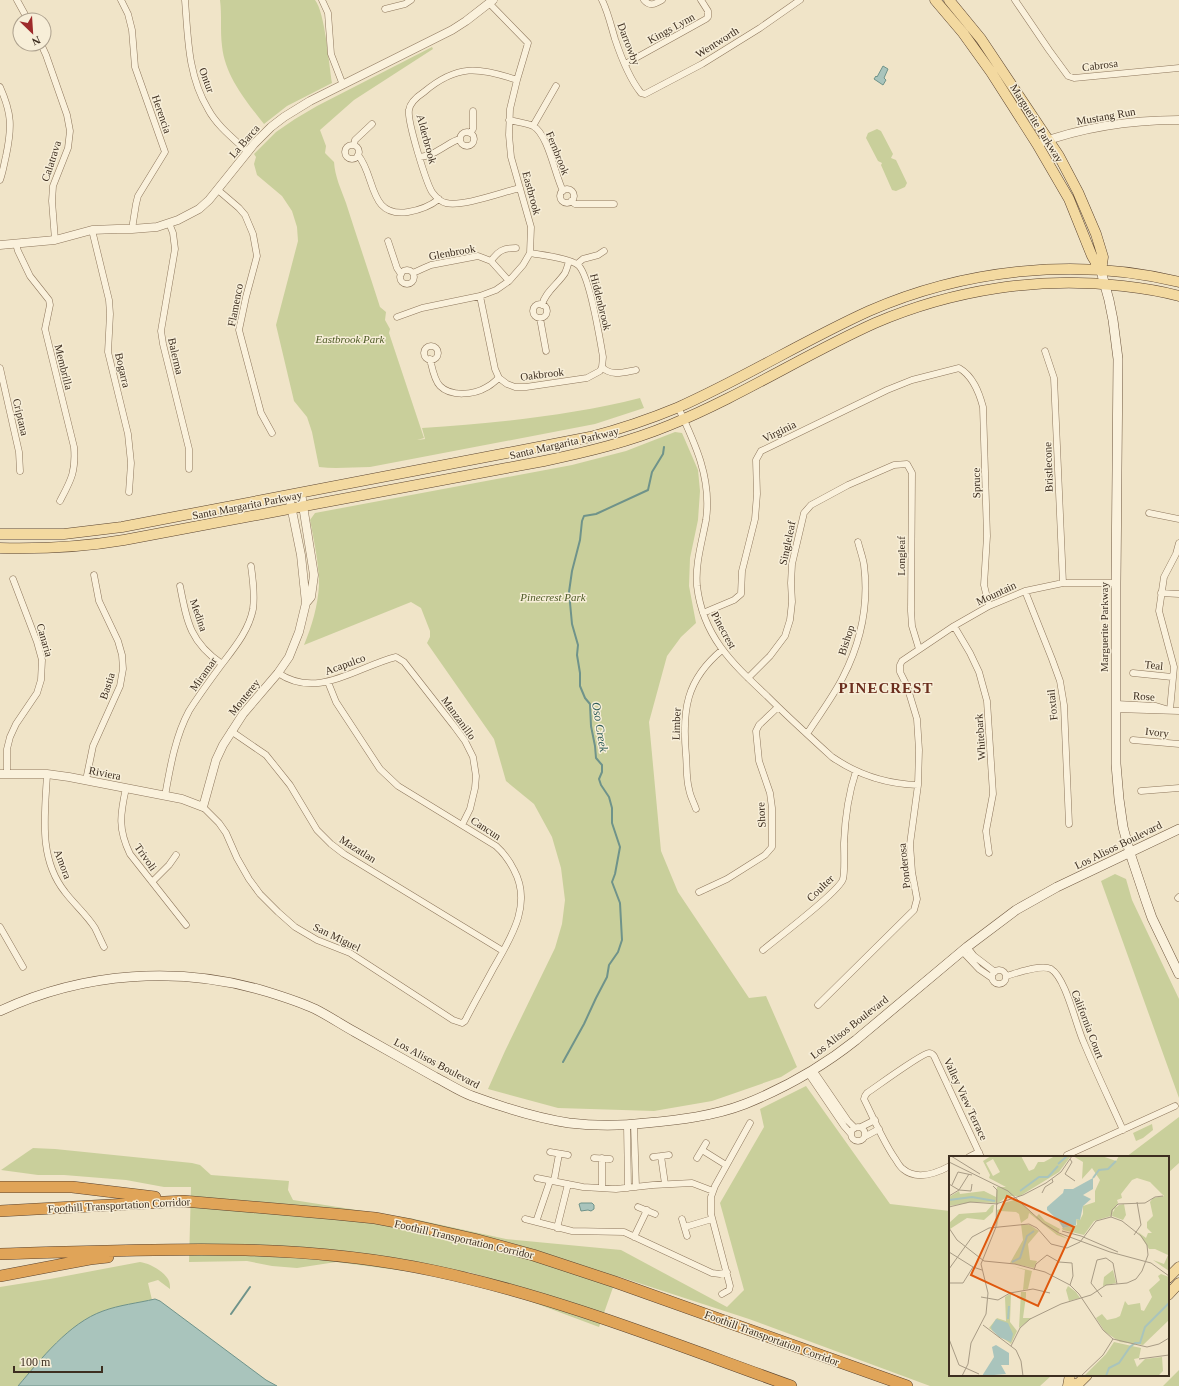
<svg xmlns="http://www.w3.org/2000/svg" width="1179" height="1386" viewBox="0 0 1179 1386" font-family="Georgia,serif">
  <rect width="100%" height="100%" fill="#f0e4c8"/>
  <path fill="#c9cf9b" d="M220 0H315C325 12 329 65 332 83L287 106 264 124C246 101 225 76 222 46 220 31 222 15 220 0Z
    M432 47 433 49 354 100 320 130 326 146 325 153 334 162C335 177 341 189 346 203 357 238 369 272 380 307L386 312 385 320 390 329 389 333 424 438 417 440 425 439 422 428C495 423 569 416 640 398L644 408 595 424 370 467C353 467 336 469 319 467L312 432 307 417 294 401 276 325 298 241 297 227 292 211 282 196 257 175 254 164 256 157 254 154 276 132 295 119 317 106Z
    M877 129 881 131 893 154 891 158 896 160 907 183 905 187 896 191 892 190 881 165 882 163 878 161 866 138 868 133Z
    M675 432 682 433 698 470 700 491 698 520 690 558 689 586 696 623 681 637 667 656 649 722 661 851 678 892 749 998 766 996 797 1067 781 1077 712 1101 654 1111 558 1108 488 1089 505 1051 555 948 562 924 565 900 561 868 552 837 534 804 506 781 494 739 427 643 430 637V631L421 608 411 602 304 645C312 626 318 605 319 585 319 563 314 541 310 520L315 513 572 465 626 451Z
    M1115 874 1126 879 1132 900 1179 999V1098L1101 881Z
    M806 1086 890 1204 950 1211V1375H1052L1040 1386H930L749 1319 617 1276 599 1327 505 1292 486 1277 468 1272 405 1271 336 1262 297 1268 272 1266 247 1261 189 1262 191 1187H164L126 1180 64 1175H38L1 1170 33 1148 55 1149 192 1163 200 1165 211 1175 289 1181 288 1190 293 1200 414 1219 506 1239 621 1250 727 1307 744 1290 720 1203 764 1127 760 1109Z
    M1179 1117V1163L1168 1173V1157H1126Z
    M1152 1124 1153 1130 1143 1138 1136 1141 1133 1133Z
    M140 1262C149 1263 163 1271 168 1279 170 1282 170 1286 170 1289L158 1280 148 1283 152 1300 105 1310 74 1328 58 1341 18 1386H0V1287L50 1279Z
    M1179 1370V1386H1163Z"/>
  <path fill="#a9c4bc" stroke="#6f938a" d="M883 66 888 69 884 78 886 80 883 85 874 79 876 76 877 77Z
    M581 1203H592L594 1205V1209L591 1211 588 1210 581 1211 579 1204Z
    M155 1299 160 1301 266 1380 277 1386H18C41 1359 69 1323 103 1311 119 1305 138 1303 155 1299Z"/>
  <g fill="none" stroke-linecap="round" stroke-linejoin="round">
    <path stroke="#6f938a" stroke-width="2" d="M563 1062 584 1024 596 998 607 977 609 965 618 952 622 940 620 903 612 882 615 874 620 847 612 823V808L609 797 601 785 599 779 602 772V765L596 758 595 746 591 726 590 704 585 698 580 686V673L577 655 578 645 572 624 569 592 572 571 580 540 582 521 584 516 596 514 648 490 652 472 663 454 664 447
      M231 1314 250 1287"/>
    <g stroke="#8d765c" stroke-width="7">
      <path id="minor" d="M17 0 28 20
        M121 0 128 14 132 30 135 67 165 152 138 196 136 204 132 229
        M185 0C188 38 188 76 208 109 217 126 234 139 248 152
        M322 0 328 13 331 54 343 85
        M602 0C608 12 611 26 615 39 621 57 629 78 641 93L645 94 702 64 760 28 800 0
        M644 0C650 7 655 4 662 0
        M1015 0 1049 50 1068 76 1074 78 1179 68
        M385 9 405 4 411 0
        M41 44 46 55 67 115 70 131 68 148 53 186 52 201 55 240
        M625 64 706 19 708 17V11L701 0
        M517 80C479 67 457 64 424 92 418 96 410 102 409 110 407 121 426 182 432 192 435 196 441 202 446 203 463 207 503 192 520 188
        M0 87C12 114 12 127 6 156 4 164 3 172 0 180
        M509 120C517 122 526 123 533 126 548 134 555 175 563 191
        M533 126 556 86
        M460 139a7 7 0 1 1 14 0a7 7 0 1 1-14 0Z
        M470 133 473 129V111
        M354 145 355 140 372 124
        M345 152a7 7 0 1 1 14 0a7 7 0 1 1-14 0Z
        M358 155C376 176 368 218 408 212 420 210 429 207 439 199
        M420 157C427 156 433 154 439 150 447 146 452 141 460 139
        M560 196a7 7 0 1 1 14 0a7 7 0 1 1-14 0Z
        M218 190 239 208 245 215 253 234 257 256 246 297 239 330 261 413 272 433
        M571 201 575 204H614
        M169 223 173 233 175 249 161 331 163 344 189 449V469
        M92 230 109 300 110 314 108 352 128 434 131 463 129 492
        M388 241 397 268 401 274
        M16 244 18 251 30 276 49 300 50 305 45 329 74 447C76 472 71 480 60 501
        M491 261C498 251 503 248 516 248
        M577 264 583 259 598 255 604 251
        M400 277a7 7 0 1 1 14 0a7 7 0 1 1-14 0Z
        M413 273 424 268 431 265 478 256 491 261 509 281
        M480 296 495 369 499 378 507 384 515 387H526L587 378 600 371 602 367 603 357C600 339 589 274 578 265 570 258 541 255 530 253
        M533 311a7 7 0 1 1 14 0a7 7 0 1 1-14 0Z
        M542 305C545 292 558 284 565 273 567 269 568 264 569 261
        M397 317 422 308 480 296 496 290 509 281 523 265 530 253 531 227 511 157 509 135 510 109 517 80 528 43 489 3
        M540 318 546 351
        M424 353a7 7 0 1 1 14 0a7 7 0 1 1-14 0Z
        M1045 351 1054 378 1063 583
        M430 359C432 367 434 380 440 386 451 397 474 395 487 387 491 385 495 381 499 378
        M602 367C611 377 625 372 636 370
        M0 368 19 452 20 471
        M678 407C695 443 712 479 706 520 702 542 695 564 697 586 703 637 733 664 767 696 788 717 810 737 832 757 858 775 886 784 918 785
        M1149 513 1179 519
        M180 586C187 622 190 642 222 664
        M1025 591 1052 659 1060 681 1064 705 1069 824
        M1161 593 1179 594
        M703 613 734 600 741 594 742 571 755 519 757 494 756 460 761 451 887 390 912 380 959 368C973 376 979 392 983 407L987 536 984 585 989 606
        M954 626 970 653 979 672 987 701 993 794 986 831 989 853
        M278 673C318 700 356 667 396 657L404 662 454 726 465 741 473 757 476 776 475 788 470 809 462 825
        M1133 673 1172 677
        M748 678 770 656 785 636 790 620 792 602 791 583 792 564 804 513 811 505 848 485 894 465 907 464 912 473 911 611 912 626 919 649
        M1116 704 1156 706 1166 709
        M1116 709 1179 711
        M1170 710 1174 667 1159 611 1164 577 1176 554 1179 543
        M231 731 266 755 290 785 317 830 331 844 344 854 503 951
        M807 734C819 715 833 697 843 677 861 642 869 605 864 565 863 558 860 550 858 542
        M1133 740 1179 744
        M7 773V749L10 737 16 724 37 693 41 680 42 660 37 642 13 579
        M47 774C45 815 38 858 65 892 74 904 87 915 95 928 98 934 101 941 104 947
        M86 780 93 746 120 686 123 669 122 655 118 641 99 601 94 575
        M126 788C120 815 118 829 130 854L186 925
        M1141 791 1179 788
        M165 796C170 768 175 737 189 711 199 695 211 679 222 664 235 647 249 630 253 609 255 595 253 580 251 566
        M203 807 219 823 226 833 237 858 249 879 260 894 278 912 295 927 317 940 350 953 453 1020 462 1023 465 1021C474 1003 484 986 493 969 510 939 533 905 514 870 509 860 504 853 496 846L398 786 380 769 336 702 328 682
        M696 809C694 803 690 796 689 789 686 778 687 766 686 755 682 710 686 680 722 650
        M152 882 169 865 176 855
        M699 892 727 879 765 855 772 847V808L770 793 759 761 756 731 759 725 778 707
        M1178 898 1179 897
        M0 927 23 967
        M967 947 974 956 995 972
        M763 950C776 939 840 891 843 879 845 872 844 852 844 843 845 818 848 795 856 771
        M962 951 979 969 992 978
        M992 977a7 7 0 1 1 14 0a7 7 0 1 1-14 0Z
        M1006 976C1017 973 1041 964 1051 969 1066 978 1076 1026 1084 1043 1096 1072 1110 1101 1123 1130
        M818 1005 914 910 917 899 912 872 910 844 918 785 919 750 917 719 907 686 900 672V665L902 661 954 626 989 606 1025 591 1063 583H1116
        M813 1070 848 1121 855 1128
        M808 1073 844 1126 851 1134
        M634 1124 636 1187
        M627 1125 628 1188
        M851 1134a7 7 0 1 1 14 0a7 7 0 1 1-14 0Z
        M861 1127 875 1120
        M866 1136 879 1129
        M702 1150 726 1165
        M550 1152 568 1155
        M1067 1155 1175 1106
        M661 1156 665 1184
        M653 1157 669 1155
        M969 1157 979 1152
        M594 1158 610 1159
        M602 1158V1188
        M697 1158 706 1143
        M950 1166C937 1173 917 1181 903 1169 899 1166 897 1161 894 1157 882 1139 874 1119 864 1099L865 1096 867 1093C876 1087 922 1053 929 1053 932 1053 933 1055 934 1056L981 1157
        M537 1178 583 1187 616 1189 653 1185 692 1183 713 1191
        M554 1181 559 1154
        M638 1207 655 1214
        M525 1219 572 1231 624 1232 712 1273 720 1274 727 1272
        M682 1219 687 1236
        M536 1222 550 1181
        M685 1227 712 1219
        M557 1228 568 1184
        M634 1237 647 1210
        M722 1294 729 1290 730 1286 711 1214V1197L715 1186 750 1123"/>
    </g>
    <g stroke="#8d765c" stroke-width="9">
      <path id="tertiary" d="M1037 144C1083 127 1131 120 1179 120
        M0 245 55 240 92 230 117 229H132L157 227 178 220 199 209 209 200 254 144 271 127 284 117 310 101 452 30 466 21 493 0
        M301 493 314 575 311 597 306 603
        M0 774H47L69 777 182 799 203 807 216 760 223 745 243 714 278 673 289 657 299 632 306 603 301 555 289 496"/>
    </g>
    <g stroke="#6f573f" stroke-width="10">
      <path id="secondary" d="M1101 271 1109 300 1113 320 1118 359 1116 583V764L1119 799 1123 827 1130 853 1146 901 1152 918 1179 974
        M0 1011C83 972 180 965 268 992 284 997 300 1002 315 1009 329 1016 342 1025 355 1032 382 1047 408 1062 435 1077 447 1083 459 1091 472 1096 502 1107 536 1118 569 1123 594 1126 621 1126 646 1123 679 1120 714 1116 745 1104 785 1088 822 1067 856 1040L967 947 1016 910 1057 887 1179 829"/>
    </g>
    <g stroke="#5b4430" stroke-width="11">
      <path id="primary" d="M935 0 963 33 991 72 1037 144 1069 199 1092 256 1101 271
        M949 0 981 39 1059 156 1078 192 1096 234 1103 257 1101 271
        M0 534H64L122 527 590 437C621 429 650 419 679 407 744 378 805 340 869 311 965 269 1077 257 1179 282
        M0 548C42 549 83 547 124 540L544 461C587 452 629 442 670 425 741 396 806 354 875 323 952 290 1039 276 1123 286 1141 288 1161 291 1179 296
        M1168 1278 1179 1267
        M1168 1295 1179 1283
        M1068 1386 1079 1383 1087 1375
        M1068 1386 1070 1375"/>
    </g>
    <g stroke="#5b4430" stroke-width="12">
      <path id="motorway" d="M0 1187H72L155 1197
        M0 1211 183 1201 335 1214 375 1218 412 1225 474 1239 533 1255 615 1282 907 1386
        M0 1254C145 1250 292 1240 435 1271 557 1297 674 1344 791 1386
        M0 1276 90 1259 108 1257"/>
    </g>
    <use href="#minor" stroke="#faf1dc" stroke-width="6"/>
    <use href="#tertiary" stroke="#faf1dc" stroke-width="8"/>
    <use href="#secondary" stroke="#faf1dc" stroke-width="9"/>
    <use href="#primary" stroke="#f3d9a0" stroke-width="10"/>
    <use href="#motorway" stroke="#e0a458" stroke-width="11"/>
  </g>
  <g text-anchor="middle" dominant-baseline="central" stroke-width="3" stroke-linejoin="round" paint-order="stroke">
    <g font-size="11" fill="#3d2e20" stroke="#f7eed8">
      <text transform="translate(671 28) rotate(-29)">Kings Lynn</text>
      <text transform="translate(717 42) rotate(-32)">Wentworth</text>
      <text transform="translate(629 44) rotate(69)">Darrowby</text>
      <text transform="translate(1100 65) rotate(-7)">Cabrosa</text>
      <text transform="translate(207 80) rotate(70)">Ontur</text>
      <text transform="translate(162 114) rotate(71)">Herencia</text>
      <text transform="translate(1106 116) rotate(-10)">Mustang Run</text>
      <text transform="translate(1037 123) rotate(58)">Marguerite Parkway</text>
      <text transform="translate(427 139) rotate(75)">Alderbrook</text>
      <text transform="translate(244 141) rotate(-49)">La Barca</text>
      <text transform="translate(558 153) rotate(68)">Fernbrook</text>
      <text transform="translate(51 161) rotate(-72)">Calatrava</text>
      <text transform="translate(532 193) rotate(75)">Eastbrook</text>
      <text transform="translate(452 252) rotate(-10)">Glenbrook</text>
      <text transform="translate(601 302) rotate(76)">Hiddenbrook</text>
      <text transform="translate(235 305) rotate(-79)">Flamenco</text>
      <text transform="translate(176 356) rotate(77)">Balerma</text>
      <text transform="translate(64 367) rotate(76)">Membrilla</text>
      <text transform="translate(123 370) rotate(77)">Bogarra</text>
      <text transform="translate(542 374) rotate(-7)">Oakbrook</text>
      <text transform="translate(21 417) rotate(77)">Criptana</text>
      <text transform="translate(779 431) rotate(-26)">Virginia</text>
      <text transform="translate(564 443) rotate(-13)">Santa Margarita Parkway</text>
      <text transform="translate(1048 467) rotate(-92)">Bristlecone</text>
      <text transform="translate(976 483) rotate(-91)">Spruce</text>
      <text transform="translate(247 505) rotate(-11)">Santa Margarita Parkway</text>
      <text transform="translate(787 543) rotate(-78)">Singleleaf</text>
      <text transform="translate(901 556) rotate(-90)">Longleaf</text>
      <text transform="translate(996 593) rotate(-25)">Mountain</text>
      <text transform="translate(199 615) rotate(71)">Medina</text>
      <text transform="translate(1104 627) rotate(-90)">Marguerite Parkway</text>
      <text transform="translate(724 630) rotate(61)">Pinecrest</text>
      <text transform="translate(45 640) rotate(74)">Canaria</text>
      <text transform="translate(846 640) rotate(-72)">Bishop</text>
      <text transform="translate(345 664) rotate(-20)">Acapulco</text>
      <text transform="translate(1154 665) rotate(6)">Teal</text>
      <text transform="translate(203 674) rotate(-55)">Miramar</text>
      <text transform="translate(107 686) rotate(-72)">Bastia</text>
      <text transform="translate(1144 696) rotate(4)">Rose</text>
      <text transform="translate(244 697) rotate(-51)">Monterey</text>
      <text transform="translate(1052 705) rotate(-96)">Foxtail</text>
      <text transform="translate(459 718) rotate(54)">Manzanillo</text>
      <text transform="translate(676 724) rotate(-88)">Limber</text>
      <text transform="translate(1157 732) rotate(6)">Ivory</text>
      <text transform="translate(980 737) rotate(-94)">Whitebark</text>
      <text transform="translate(105 773) rotate(11)">Riviera</text>
      <text transform="translate(761 815) rotate(-93)">Shore</text>
      <text transform="translate(486 828) rotate(33)">Cancun</text>
      <text transform="translate(1118 845) rotate(-26)">Los Alisos Boulevard</text>
      <text transform="translate(358 849) rotate(32)">Mazatlan</text>
      <text transform="translate(146 857) rotate(55)">Trivoli</text>
      <text transform="translate(63 864) rotate(69)">Amora</text>
      <text transform="translate(904 866) rotate(-96)">Ponderosa</text>
      <text transform="translate(820 888) rotate(-44)">Coulter</text>
      <text transform="translate(337 937) rotate(26)">San Miguel</text>
      <text transform="translate(1088 1024) rotate(69)">California Court</text>
      <text transform="translate(849 1027) rotate(-38)">Los Alisos Boulevard</text>
      <text transform="translate(437 1063) rotate(28)">Los Alisos Boulevard</text>
      <text transform="translate(966 1099) rotate(65)">Valley View Terrace</text>
      <text transform="translate(119 1205) rotate(-3)">Foothill Transportation Corridor</text>
      <text transform="translate(464 1239) rotate(13)">Foothill Transportation Corridor</text>
      <text transform="translate(772 1338) rotate(20)">Foothill Transportation Corridor</text>
    </g>
    <g font-size="11" font-style="italic" fill="#4d5a26" stroke="#f7eed8">
      <text x="350" y="339">Eastbrook Park</text>
      <text x="553" y="597">Pinecrest Park</text>
    </g>
    <g font-size="12" font-style="italic" fill="#2f5d5a" stroke="#f7eed8">
      <text transform="translate(600 727) rotate(81)">Oso Creek</text>
    </g>
    <g font-size="15" font-weight="bold" letter-spacing="1" fill="#6b2e1e" stroke="#f7eed8">
      <text x="886" y="688">PINECREST</text>
    </g>
  </g>
  <g transform="translate(949 1156)">
    <rect width="220" height="220" fill="#f0e4c8"/>
    <path d="M42 0H72L80 15 85 13 89 6H95L106 0H122L110 16 71 40H59L49 47 25 46 0 50V41L10 35 11 38 35 35 47 41 48 31H57L40 22 41 19 34 5ZM44 3 51 16 44 20 37 7ZM124 0H153L167 5 170 0H220V115L204 104 215 108 219 99 206 93H200L189 76 197 82 199 77H203L198 72V66L204 60 201 46 204 42 215 40 201 26 188 22 183 24 172 38 173 42 168 44 169 47 162 60 145 65 135 79 114 74 113 72 128 69 127 63 131 64 134 58V50L146 46V35L151 24 143 12 133 23 134 6ZM68 43 87 61 90 58 96 65 111 73 109 77 119 83 108 79 80 57 79 62 72 67 70 58 67 56 51 55 48 71V54L54 52 55 47ZM175 48 177 59 174 64 163 60 164 54 170 49ZM43 49H45L44 56 35 64 18 62 1 73 0 67 10 58 37 56ZM72 68 81 69 90 75 79 88 81 104 88 105 85 112 61 107 74 84ZM63 110 83 115 79 133 74 134 76 114ZM164 114 167 127 154 130 155 121ZM212 118 220 121V164L194 189 171 186 156 176 147 162 153 158 158 164 167 162 171 160 176 145 179 149 191 147 192 154 195 155 203 141 200 134 211 124 209 120ZM119 130 127 136 131 142 120 145 117 134ZM72 136H77V140L74 162H83L70 172ZM62 137 61 166 68 175 62 188 40 172 48 162 57 165 56 141ZM165 186 192 192 190 202 185 203 188 211 196 203 213 201 214 215 209 220H135L157 198Z" fill="#c9cf9b" fill-rule="evenodd"/>
    <path d="M144 22V33L134 39 142 43 134 50 131 64 127 63V69L114 72 109 64 98 54V51L114 37 115 33H124ZM47 163 59 167 64 178 62 186 50 181 43 174 42 171ZM47 189 60 197V209H52L57 218 33 220 45 201 43 191Z" fill="#a9c4bc"/>
    <path fill="none" stroke="#a9c4bc" stroke-width="2" d="M109 8 118 0M144 22 150 14 159 13 167 5M71 35 90 21H99L109 10M0 44 23 41 46 45M63 106 71 102 78 80 85 75M59 163 60 150M157 220 160 212 170 207 181 191 186 187H191L196 171 220 147"/>
    <path fill="none" stroke="#a89b85" stroke-width="1" d="M2 0 31 18M121 3 123 6 116 18 126 25M0 6 59 35 94 67 110 77 161 96 202 107 220 120M0 28 10 34 20 18M3 29 9 16 23 19M93 37 96 31 104 26 103 23M0 40 10 34 22 35 23 28M47 48 74 39 97 27 112 16 123 0M0 51 21 46 49 48M162 61 163 54 169 48 196 47 206 41 214 40M0 72 8 84 35 105 66 108 96 116 121 129 130 138 154 174 164 183 198 191 210 188 220 182M113 75 132 80 169 96M185 79 192 69 188 46M0 96 24 111 33 114M0 113 23 81 40 72 80 68 88 72 102 88 118 92 131 86 147 65 162 61 173 65 192 80 198 89 199 99 193 115 187 123 178 127 157 129 142 139 112 148 81 163 71 172 62 190M85 114 87 108 98 99 110 106 123 107 124 120 121 129M0 127H14L24 111M32 141 49 144 61 137 84 133 101 137M153 141 142 127 148 104 157 102 164 107 168 128M34 169 67 194 72 205 74 220M0 183 10 209 30 218M190 203 220 199M13 220 19 208 22 187 37 158 39 137 32 108 47 71 48 34 44 30M132 220 154 199 164 183"/>
    <path fill="#df570d" fill-opacity="0.15" stroke="#df570d" stroke-width="2" d="M58 40 125 71 89 150 22 119Z"/>
    <rect width="220" height="220" fill="none" stroke="#3d2e20" stroke-width="2"/>
  </g>
  <g transform="translate(32 32) rotate(155)"><circle r="19" fill="#f7eed8" stroke="#ada18e"/>
  <path d="M0-3L7 15L0 10L-7 15Z" fill="#9e2a2b"/>
  <text y="-6" font-size="11" font-weight="bold" text-anchor="middle" fill="#3d2e20">N</text>
  </g>
  <path d="M14 1366v6h88v-6" fill="none" stroke="#3d2e20" stroke-width="2"/>
  <text x="20" y="1366" font-size="12" fill="#3d2e20" stroke="#f7eed8" stroke-width="3" paint-order="stroke">100 m</text>
</svg>
